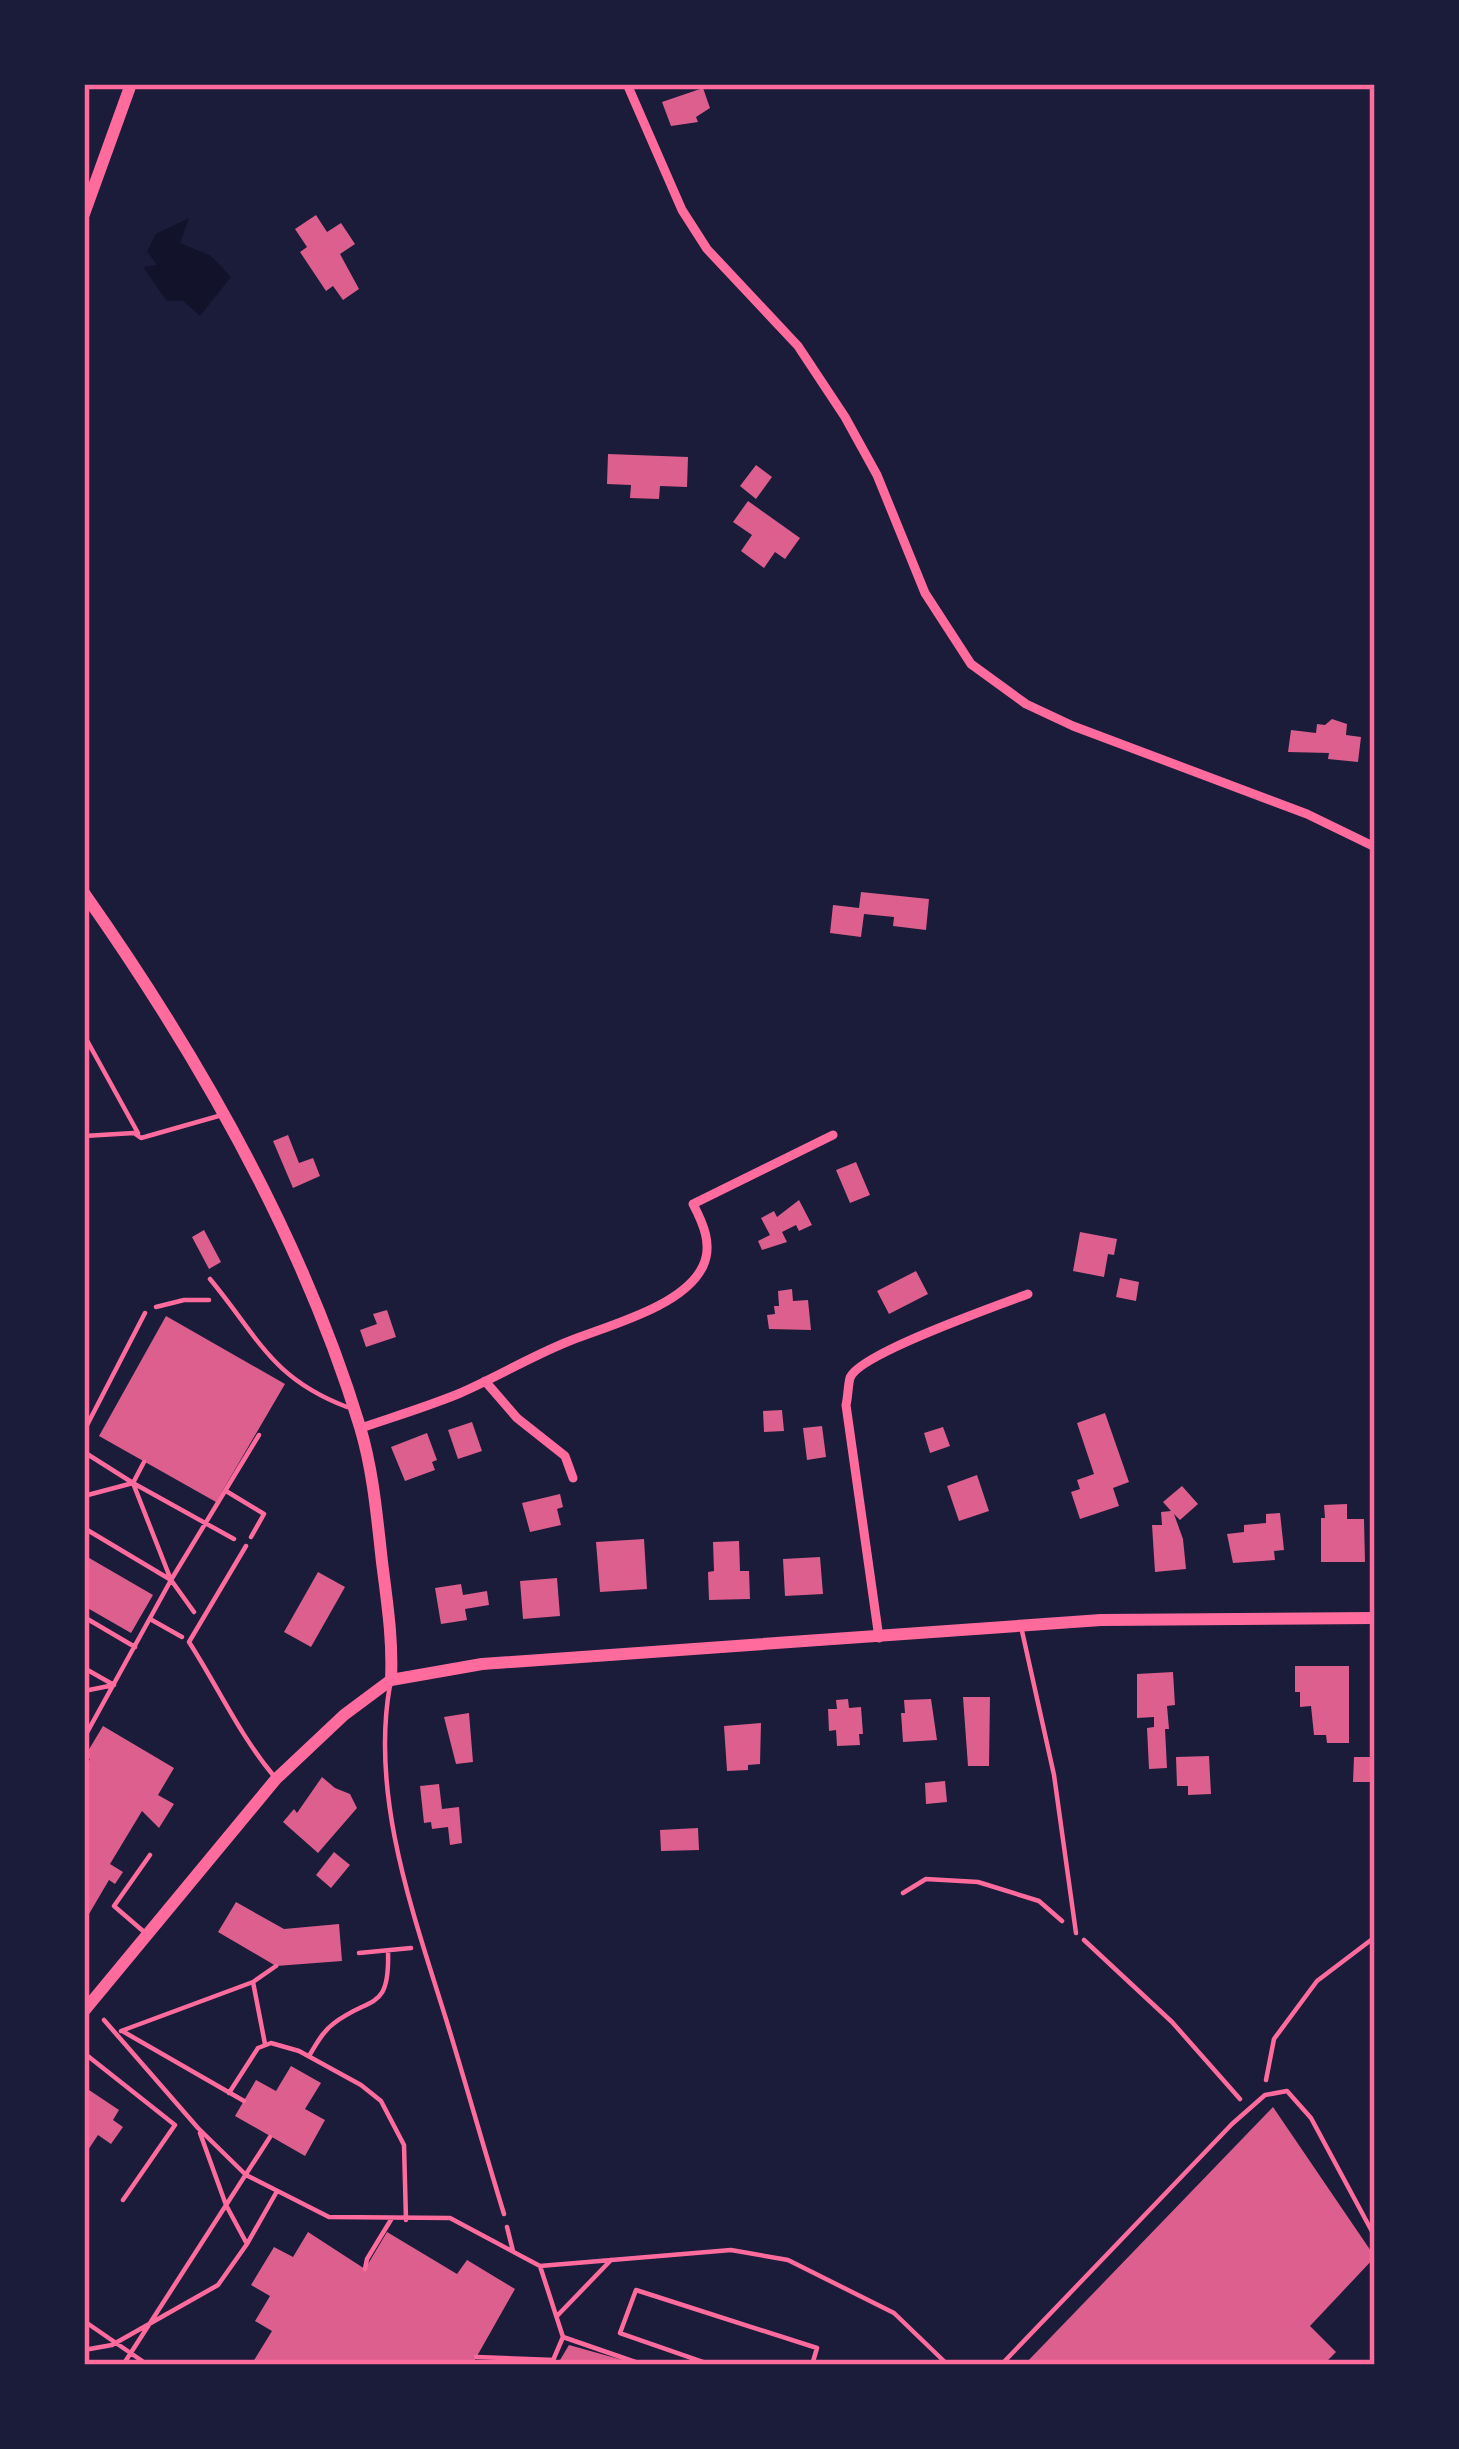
<svg xmlns="http://www.w3.org/2000/svg" width="1459" height="2449" viewBox="0 0 1459 2449" font-family="'Varela Round',sans-serif">
  <rect width="100%" height="100%" fill="#1b1b3a"/>
  <path fill="#12122b" d="M189 218 180 243 211 256 231 277 200 316 183 301H167L143 267 157 265 147 251 156 234Z"/>
  <path fill="#dd5f8e" d="M703 88 710 108 696 117 698 122 671 126 662 102Z
    M316 215 327 232 341 223 355 244 340 254 359 289 343 300 333 286 326 291 300 252 307 247 295 229Z
    M608 454 688 457 687 487 660 486 659 499 630 498 631 485 607 484Z
    M756 465 772 477 756 499 740 486Z
    M748 501 800 538 785 559 775 552 764 568 741 551 752 535 733 522Z
    M1332 719 1347 724 1346 735 1361 737 1358 762 1328 759 1329 753 1288 752 1291 730 1316 733 1317 724 1325 725Z
    M861 892 929 899 926 930 893 926 894 917 864 914 861 937 830 933 833 905 859 908Z
    M288 1135 299 1163 313 1158 320 1176 293 1188 273 1141Z
    M856 1162 870 1195 850 1203 836 1170Z
    M799 1200 812 1225 799 1231 796 1225 782 1232 787 1242 762 1250 758 1241 770 1235 761 1218 774 1211 777 1217Z
    M204 1230 221 1262 209 1269 192 1237Z
    M1080 1232 1117 1239 1114 1255 1108 1254 1104 1277 1073 1271Z
    M916 1271 928 1294 889 1314 877 1291Z
    M1120 1278 1139 1282 1136 1301 1116 1297Z
    M792 1289 793 1301 808 1300 811 1330 769 1329 767 1315 775 1314 774 1306H779L778 1291Z
    M387 1310 396 1337 366 1347 360 1330 377 1324 373 1314Z
    M166 1316 285 1384 216 1502 99 1436Z
    M782 1410 784 1431 764 1432 763 1411Z
    M1105 1413 1129 1482 1113 1488 1119 1506 1080 1519 1071 1492 1080 1489 1077 1480 1094 1474 1077 1423Z
    M472 1422 482 1451 458 1459 448 1430Z
    M822 1426 826 1457 807 1460 803 1428Z
    M943 1427 950 1446 930 1453 924 1433Z
    M427 1433 437 1460 432 1462 435 1470 405 1481 391 1447Z
    M977 1475 989 1511 959 1521 947 1486Z
    M1182 1486 1198 1504 1180 1520 1174 1514 1183 1539 1186 1569 1155 1572 1152 1525H1162L1161 1512 1171 1511 1163 1502Z
    M560 1494 563 1507 557 1509 561 1525 530 1532 522 1503Z
    M1347 1504V1519H1364L1365 1562H1321V1518H1325L1324 1505Z
    M1280 1513 1284 1550 1274 1551 1275 1560 1233 1563 1227 1534 1244 1532V1525L1266 1523V1514Z
    M644 1539 647 1589 600 1592 596 1542Z
    M739 1541 740 1571H749L750 1599 709 1600 708 1572 714 1571 713 1542Z
    M84 1555 153 1595 131 1633 84 1606Z
    M820 1557 823 1594 785 1596 783 1559Z
    M318 1572 345 1587 311 1647 284 1632Z
    M557 1578 560 1616 523 1619 520 1581Z
    M461 1584 463 1595 487 1591 489 1605 465 1609 467 1620 441 1624 435 1588Z
    M1295 1666H1349V1743H1327L1326 1735H1314L1311 1706 1300 1707V1692H1295Z
    M1173 1672 1175 1705 1167 1706 1169 1729H1165L1167 1768 1149 1769 1147 1728 1154 1727V1717L1137 1718V1674Z
    M963 1697H990L989 1766H968Z
    M848 1699 849 1708 861 1707 863 1734H859L860 1745 837 1746 836 1730 829 1731 828 1709H837L836 1700Z
    M931 1699 937 1740 903 1742 901 1713H905L904 1700Z
    M469 1713 473 1762 456 1764 444 1717Z
    M761 1723 760 1764 748 1765V1770L727 1771 724 1726Z
    M103 1726 174 1768 158 1795 174 1804 159 1828 142 1811 110 1864 123 1872 115 1884 109 1880 89 1914 84 1911V1770L90 1759 85 1756Z
    M1209 1756 1211 1794 1188 1795V1786H1177L1176 1757Z
    M1354 1757H1375V1782H1353Z
    M322 1777 335 1788 350 1794 357 1808 318 1853 283 1822 294 1809 297 1813Z
    M945 1781 947 1802 926 1804 925 1783Z
    M439 1784 442 1809 459 1807 462 1843 450 1845 448 1827 432 1829 431 1822 424 1823 420 1786Z
    M698 1828 699 1850 661 1851 660 1830Z
    M334 1852 350 1865 331 1888 316 1875Z
    M236 1902 284 1929 339 1924 342 1961 276 1966 218 1932Z
    M291 2066 321 2083 305 2109 325 2120 305 2156 235 2116 256 2080 276 2091Z
    M86 2088 119 2110 113 2120 123 2127 111 2144 98 2135 84 2156Z
    M1273 2107 1375 2257 1310 2326 1336 2352 1323 2365H1024Z
    M308 2232 365 2269 387 2232 457 2274 467 2260 515 2289 472 2365H251L272 2331 255 2321 270 2296 251 2285 274 2247 293 2257Z
    M569 2345 637 2364 636 2365H557Z"/>
  <g fill="none" stroke-linecap="round" stroke-linejoin="round">
    <path stroke="#ff6b9d" stroke-width="4.5" d="M156 1307 184 1300H209
      M84 1452 133 1483 84 1496
      M133 1483 144 1462
      M226 1491 264 1514 251 1537
      M84 1528 171 1580 259 1435
      M194 1612 171 1580 133 1483 234 1539
      M84 1617 135 1647
      M150 1619 182 1637
      M84 1668 114 1685
      M84 1691 114 1685
      M84 1738 171 1580
      M903 1893 926 1879 978 1882 1039 1901 1062 1921
      M1084 1940 1172 2022 1240 2099
      M359 1953 411 1948
      M253 1982 265 2044
      M104 2020 198 2128 246 2175 329 2217 450 2218 540 2266 731 2250 788 2260 894 2313 948 2365
      M121 2031 253 1982 276 1966
      M124 2032 244 2101
      M309 2056C316 2045 322 2032 333 2024 370 1995 390 2013 388 1951
      M1266 2080 1274 2039 1317 1981 1375 1937
      M229 2093 258 2048 271 2043 299 2051 361 2085 381 2101 404 2145 406 2220
      M507 2227 513 2251
      M247 2244 276 2193
      M540 2266 563 2337 551 2365
      M365 2269 367 2259 392 2218
      M557 2316 611 2260
      M84 2321 148 2365
      M563 2337 644 2365
      M84 2350 112 2345 218 2285 247 2244 226 2205 200 2133
      M476 2357 554 2360
      M123 2365 270 2137"/>
    <path stroke="#ff6b9d" stroke-width="4.5" d="M84 1035 138 1133
      M84 1136 134 1133 141 1138 222 1115
      M210 1279C259 1338 271 1378 347 1407
      M84 1431 145 1313
      M246 1546 189 1642C218 1687 239 1734 273 1775
      M1022 1631 1054 1775 1076 1933
      M390 1685C370 1796 413 1913 446 2019 466 2084 484 2149 504 2214
      M143 1931 114 1906 150 1855
      M84 2053 175 2125 123 2200
      M712 2365 620 2333 636 2290 817 2348 812 2365
      M1001 2365 1232 2124 1265 2095 1287 2091 1311 2118 1375 2237"/>
    <path stroke="#ff6b9d" stroke-width="9" d="M627 84 682 210 707 249 798 346 845 417 877 475 925 593 971 664 1026 704 1073 726 1307 814 1375 847
      M485 1381 517 1418 565 1456 573 1478
      M361 1428C393 1417 426 1407 458 1394 495 1378 530 1357 567 1342 606 1326 684 1307 703 1266 713 1245 703 1223 693 1204L833 1135
      M879 1638 846 1405C848 1397 848 1385 850 1378 858 1354 999 1305 1028 1294"/>
    <path stroke="#ff6b9d" stroke-width="12" d="M84 214 131 84
      M84 893C198 1055 302 1236 360 1427 373 1470 377 1517 382 1562 387 1602 393 1639 391 1680
      M84 2011 276 1779 344 1715 391 1680 482 1664 1101 1620 1375 1618"/>
  </g>
  <rect width="1459" height="2449" fill="none" stroke="#1b1b3a" stroke-width="174"/>
  <rect x="87" y="87" width="1285" height="2275" fill="none" stroke="#ff6b9d" stroke-width="4.5"/>
</svg>
